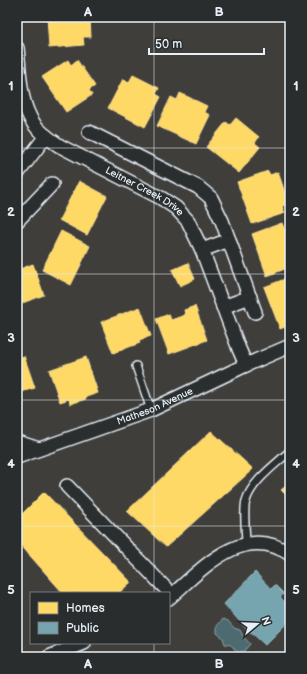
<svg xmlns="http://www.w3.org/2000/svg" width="307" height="674" viewBox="0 0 307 674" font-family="'Balsamiq Sans',sans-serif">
  <rect width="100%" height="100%" fill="#403e3b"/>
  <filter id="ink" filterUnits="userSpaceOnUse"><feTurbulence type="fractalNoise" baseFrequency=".025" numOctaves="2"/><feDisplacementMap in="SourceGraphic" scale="8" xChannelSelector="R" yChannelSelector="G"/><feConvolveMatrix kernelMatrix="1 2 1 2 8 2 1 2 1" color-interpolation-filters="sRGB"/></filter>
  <g filter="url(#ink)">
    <path fill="#4d6b6f" stroke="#8ba1a6" d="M223 619 228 621 234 628 240 630 243 636 250 644 244 651 237 652 231 645 225 644 223 638 217 633V626Z"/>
    <path fill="#ffd966" stroke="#f8e092" d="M47 17H90L91 37H83L84 45 49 48Z
      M68 60 71 65 77 60 95 86 89 90 92 95 66 112 42 77Z
      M133 75 159 88 156 94 161 97 145 127 108 108 123 79 129 82Z
      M180 93 207 106 204 112 210 115 196 144 157 126 171 97 177 100Z
      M236 118 259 137 255 143 260 147 239 173 206 147 226 122 230 125Z
      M268 171 270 175 278 172 289 204 282 206 285 213 252 224 237 182Z
      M79 181 107 196 87 235 59 220Z
      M282 223 285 230 290 228V267L267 276 252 234Z
      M61 231 90 246 71 285 42 270Z
      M188 263 195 279 180 286 172 270Z
      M33 264 44 295 17 305V270Z
      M290 277V325L280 329 264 287Z
      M195 306 207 340 169 354 156 319 169 314 171 320 185 315 184 310Z
      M140 307 151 336 139 340 140 343 113 353 101 322Z
      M24 356 35 388 21 392 22 395 17 397V358Z
      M86 357 98 393 86 397V399L70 404 69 399 60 402 49 370Z
      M211 431 253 469 166 547 127 511Z
      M290 483V499L281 490Z
      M44 492 131 582 119 593H63L17 541V519Z"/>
    <path fill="#76a5af" stroke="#98bcc5" d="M255 572 271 589 275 585 284 594 280 597 290 607V620L265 645 252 633 251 634 224 604Z"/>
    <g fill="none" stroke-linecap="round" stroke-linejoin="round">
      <g stroke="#e8f1f8" stroke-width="10">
        <path id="lane" d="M136 366 151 410
          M246 544C246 534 243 509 246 501 251 482 276 464 290 451
          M288 657 290 655"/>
      </g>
      <g stroke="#e8f1f8" stroke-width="16">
        <g id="street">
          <path id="s1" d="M17 48C20 74 19 102 34 124 41 134 51 140 60 146L161 198 176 208 188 221 202 250 239 349 246 365"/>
          <path d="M89 132 198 187 211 198 222 221 255 312"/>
          <path d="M17 174 46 136"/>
          <path d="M17 221 52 184"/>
          <path d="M202 250 229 240"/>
          <path d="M223 307 250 297"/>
          <path d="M17 442 39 449"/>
          <path id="s2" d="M17 457 151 410 246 365 290 346"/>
          <path d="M67 486 172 595"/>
          <path d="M169 598C202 569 243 522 290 554"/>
          <path d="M49 657 84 643"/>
        </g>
      </g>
      <use href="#lane" stroke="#2a2d2e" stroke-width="7"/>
      <use href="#street" stroke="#2a2d2e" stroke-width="13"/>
    </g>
  </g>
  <path fill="none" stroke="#e8f1f8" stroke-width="1" stroke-opacity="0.55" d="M154 17V593M17 148H290M17 274H290M17 400H290M17 526H290M154 643V657"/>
  <g text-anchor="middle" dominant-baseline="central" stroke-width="4" stroke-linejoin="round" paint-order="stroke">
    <g font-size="10" fill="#e8f1f8" stroke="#2a2d2e">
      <text stroke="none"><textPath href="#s1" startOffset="209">Leitner Creek Drive</textPath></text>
      <text stroke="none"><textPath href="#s2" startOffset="147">Matheson Avenue</textPath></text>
    </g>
  </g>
  <rect width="307" height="674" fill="none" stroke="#2a2d2e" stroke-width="44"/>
  <rect x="30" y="592" width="140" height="52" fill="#2a2d2e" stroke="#767b7f"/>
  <rect x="38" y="602" width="20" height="12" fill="#ffd966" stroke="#767b7f"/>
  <text x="66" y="612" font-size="12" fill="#e8f1f8">Homes</text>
  <rect x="38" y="622" width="20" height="12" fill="#76a5af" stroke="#767b7f"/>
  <text x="66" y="632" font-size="12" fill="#e8f1f8">Public</text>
  <g transform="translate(257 624) rotate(71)" stroke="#2a2d2e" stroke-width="3" paint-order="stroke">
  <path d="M0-3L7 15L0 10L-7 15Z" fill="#e8f1f8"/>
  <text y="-6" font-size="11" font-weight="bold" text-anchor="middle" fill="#e8f1f8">N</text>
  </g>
  <path d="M149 48v6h115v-6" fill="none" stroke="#e8f1f8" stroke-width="2"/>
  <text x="155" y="48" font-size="12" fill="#e8f1f8" stroke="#2a2d2e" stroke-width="3" paint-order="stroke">50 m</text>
  <rect x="22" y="22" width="263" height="630" fill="none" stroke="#e8f1f8" stroke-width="1.5"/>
  <g font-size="13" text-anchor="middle" font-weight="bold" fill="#e8f1f8">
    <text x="88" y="16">A</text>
    <text x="219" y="16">B</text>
    <text x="11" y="90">1</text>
    <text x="296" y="90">1</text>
    <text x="11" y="216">2</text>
    <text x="296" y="216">2</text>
    <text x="11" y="342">3</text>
    <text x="296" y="342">3</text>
    <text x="11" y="468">4</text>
    <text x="296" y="468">4</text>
    <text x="11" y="594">5</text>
    <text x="296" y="594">5</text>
    <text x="88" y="668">A</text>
    <text x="219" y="668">B</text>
  </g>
</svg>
